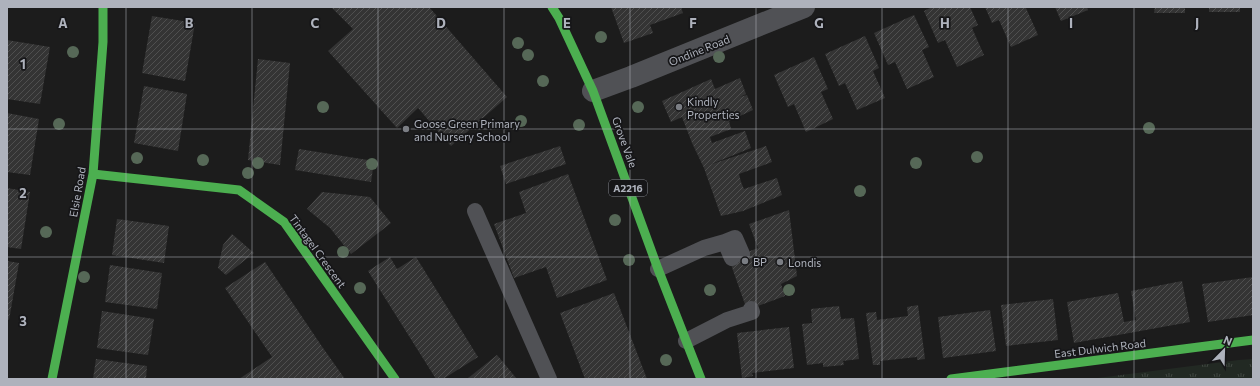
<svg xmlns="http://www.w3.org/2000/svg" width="1260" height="386" viewBox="0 0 1260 386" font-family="Commissioner,sans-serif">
  <defs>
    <pattern id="park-tufts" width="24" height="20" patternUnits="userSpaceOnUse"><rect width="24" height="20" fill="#222923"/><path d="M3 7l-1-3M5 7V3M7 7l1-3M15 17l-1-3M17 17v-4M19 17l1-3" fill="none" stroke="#404641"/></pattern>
    <pattern id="building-hatch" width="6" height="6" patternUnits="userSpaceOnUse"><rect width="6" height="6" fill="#343434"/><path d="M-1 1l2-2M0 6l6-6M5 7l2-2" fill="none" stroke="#4f4f4f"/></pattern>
  </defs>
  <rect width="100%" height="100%" fill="#1c1c1c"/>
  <path fill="url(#park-tufts)" d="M1253 359V379H1090L1239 360Z"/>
  <path fill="url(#building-hatch)" d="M331 7H429L507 97 451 146 418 108 397 128 328 51 353 29Z
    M611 7H681L683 13 650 25 653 33 624 43Z
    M932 7H970L978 25 972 28 984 55 957 67 945 40 938 43 924 11Z
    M985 7H1029L1026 8 1038 35 1011 47 999 20 992 23Z
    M1055 7H1087L1088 10 1061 21Z
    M1155 7H1185V13H1154Z
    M1209 7H1240V12H1209Z
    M914 15 929 47 922 50 934 77 907 89 895 62 888 65 874 33Z
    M152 16 195 23 185 81 142 73Z
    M865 36 879 68 873 71 885 98 857 110 845 83 839 86 825 54Z
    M7 40 50 47 40 104 7 99Z
    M814 57 828 89 821 92 833 119 806 132 794 104 788 107 774 75Z
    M258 59 290 63 280 165 248 160Z
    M740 78 746 94 740 97 747 95 753 110 729 121 731 129 710 137 712 143 745 131 751 148 709 165 766 146 772 162 739 174 741 182 744 189 777 178 782 195 743 211 721 216 704 168 692 143 682 117 671 122 662 101 711 79 715 89Z
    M144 86 187 94 178 151 134 143Z
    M7 113 39 119 30 175 7 172Z
    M560 146 566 164 506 184 500 166Z
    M299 149 374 161 371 182 295 170Z
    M568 174 607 280 557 298 546 267 514 278 494 224 526 213 519 192Z
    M7 188 30 192 21 249 7 247Z
    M322 192 370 197 391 223 351 254 330 228 307 209Z
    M789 210 797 276 781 284 785 296 747 310 729 259 758 248 749 224Z
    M117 219 169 226 164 263 112 255Z
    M232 234 254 253 226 275 218 268 223 245Z
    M390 257 397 269 416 257 478 357 443 379H436L368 271Z
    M7 261 19 263 9 320 7 319Z
    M265 262 323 348 345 379H239L272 357 225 288Z
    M110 265 162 273 157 309 105 302Z
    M1253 277V315L1208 322 1202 284Z
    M1182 281 1190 322 1074 343 1067 302 1118 293 1124 322 1136 320 1131 291Z
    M614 293 647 379H585L560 313Z
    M1053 299 1058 340 1006 346 1001 305Z
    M918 305 925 359 917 360V357L880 361V365H873L866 313 876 312 877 320 908 316 907 307Z
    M839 306 841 319 854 318 859 359 843 361 844 365 823 367V363L807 365 802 324 812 323 811 309Z
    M990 310 996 351 943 358 938 317Z
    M102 311 154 319 148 355 97 348Z
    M789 327 794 368 752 373 753 376 742 378 737 333Z
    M497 355 517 379H467Z
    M96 359 147 366 146 379H93Z"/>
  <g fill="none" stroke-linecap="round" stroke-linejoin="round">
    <path stroke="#505155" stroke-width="16" d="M475 211 549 379
      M725 242 735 238 742 254
      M658 269 704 248 725 242 732 258
      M686 341 727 320 752 312 751 309"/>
    <path stroke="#505155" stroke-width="22" d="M593 91 631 77 804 7"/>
    <path stroke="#4caf50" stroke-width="9" d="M552 7 559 18 593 91 658 269 701 379
      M93 174 239 190 284 222 395 379
      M52 379 93 174 103 42V7
      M951 379 1253 340"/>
  </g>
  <g fill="#566857">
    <circle cx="601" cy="37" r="6"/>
    <circle cx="518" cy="43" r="6"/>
    <circle cx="73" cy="52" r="6"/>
    <circle cx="528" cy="55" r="6"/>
    <circle cx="719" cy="57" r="6"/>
    <circle cx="543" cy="81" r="6"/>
    <circle cx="323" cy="107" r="6"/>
    <circle cx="638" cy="107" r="6"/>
    <circle cx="521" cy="121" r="6"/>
    <circle cx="59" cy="124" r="6"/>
    <circle cx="579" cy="125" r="6"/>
    <circle cx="1149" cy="128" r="6"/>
    <circle cx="977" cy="157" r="6"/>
    <circle cx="137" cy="158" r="6"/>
    <circle cx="203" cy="160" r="6"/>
    <circle cx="258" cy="163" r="6"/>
    <circle cx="916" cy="163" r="6"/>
    <circle cx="372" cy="164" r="6"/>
    <circle cx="248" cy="173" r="6"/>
    <circle cx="860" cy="191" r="6"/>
    <circle cx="615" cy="220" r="6"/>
    <circle cx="46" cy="232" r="6"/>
    <circle cx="343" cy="252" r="6"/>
    <circle cx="629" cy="260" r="6"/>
    <circle cx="84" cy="277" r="6"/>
    <circle cx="360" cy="288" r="6"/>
    <circle cx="710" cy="290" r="6"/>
    <circle cx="789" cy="290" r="6"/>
    <circle cx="666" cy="360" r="6"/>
  </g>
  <path fill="none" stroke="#aeb2bc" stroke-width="1" stroke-opacity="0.55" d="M126 7V379M252 7V379M378 7V379M504 7V379M630 7V379M756 7V379M882 7V379M1008 7V379M1134 7V379M7 129H1253M7 257H1253"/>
  <g fill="#7b7e84" stroke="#161618" stroke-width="1.5">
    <circle cx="679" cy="107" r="4"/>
    <circle cx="406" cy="129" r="4"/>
    <circle cx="745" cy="261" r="4"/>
    <circle cx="780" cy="262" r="4"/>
  </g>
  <g text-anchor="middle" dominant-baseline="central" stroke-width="3.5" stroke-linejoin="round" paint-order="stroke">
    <rect fill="#161618" stroke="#80838b" stroke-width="1" x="609" y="180" width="38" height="16" rx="3"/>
    <g font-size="10" font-weight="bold" fill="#aeb2bc">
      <text x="628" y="188">A2216</text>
    </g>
    <g font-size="11" fill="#aeb2bc" stroke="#161618">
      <text transform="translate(699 50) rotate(-22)">Ondine Road</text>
      <text transform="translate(625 142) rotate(70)">Grove Vale</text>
      <text transform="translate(77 192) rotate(-80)">Elsie Road</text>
      <text transform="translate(318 251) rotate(54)">Tintagel Crescent</text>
      <text transform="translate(1100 348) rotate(-7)">East Dulwich Road</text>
    </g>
    <g font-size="11" fill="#aeb2bc" stroke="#161618" text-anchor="start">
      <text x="687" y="101">Kindly<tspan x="687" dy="13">Properties</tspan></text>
      <text x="414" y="123">Goose Green Primary<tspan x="414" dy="13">and Nursery School</tspan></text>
      <text x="753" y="261">BP</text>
      <text x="788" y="262">Londis</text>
    </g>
  </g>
  <g font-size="13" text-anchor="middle" font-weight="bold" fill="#aeb2bc" stroke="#161618" stroke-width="3.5" stroke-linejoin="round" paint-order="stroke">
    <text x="63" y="28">A</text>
    <text x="189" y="28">B</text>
    <text x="315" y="28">C</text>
    <text x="441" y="28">D</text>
    <text x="567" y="28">E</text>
    <text x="693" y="28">F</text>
    <text x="819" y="28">G</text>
    <text x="945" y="28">H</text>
    <text x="1071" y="28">I</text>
    <text x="1197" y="28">J</text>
    <text x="23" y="69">1</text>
    <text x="23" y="198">2</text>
    <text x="23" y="326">3</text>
  </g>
  <rect width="1260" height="386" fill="none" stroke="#aeb2bc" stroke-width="16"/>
  <g transform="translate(1224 350) rotate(23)" stroke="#161618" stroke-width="3" paint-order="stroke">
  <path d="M0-3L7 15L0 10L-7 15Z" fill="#aeb2bc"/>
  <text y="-6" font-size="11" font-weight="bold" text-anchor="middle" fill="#aeb2bc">N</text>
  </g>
</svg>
